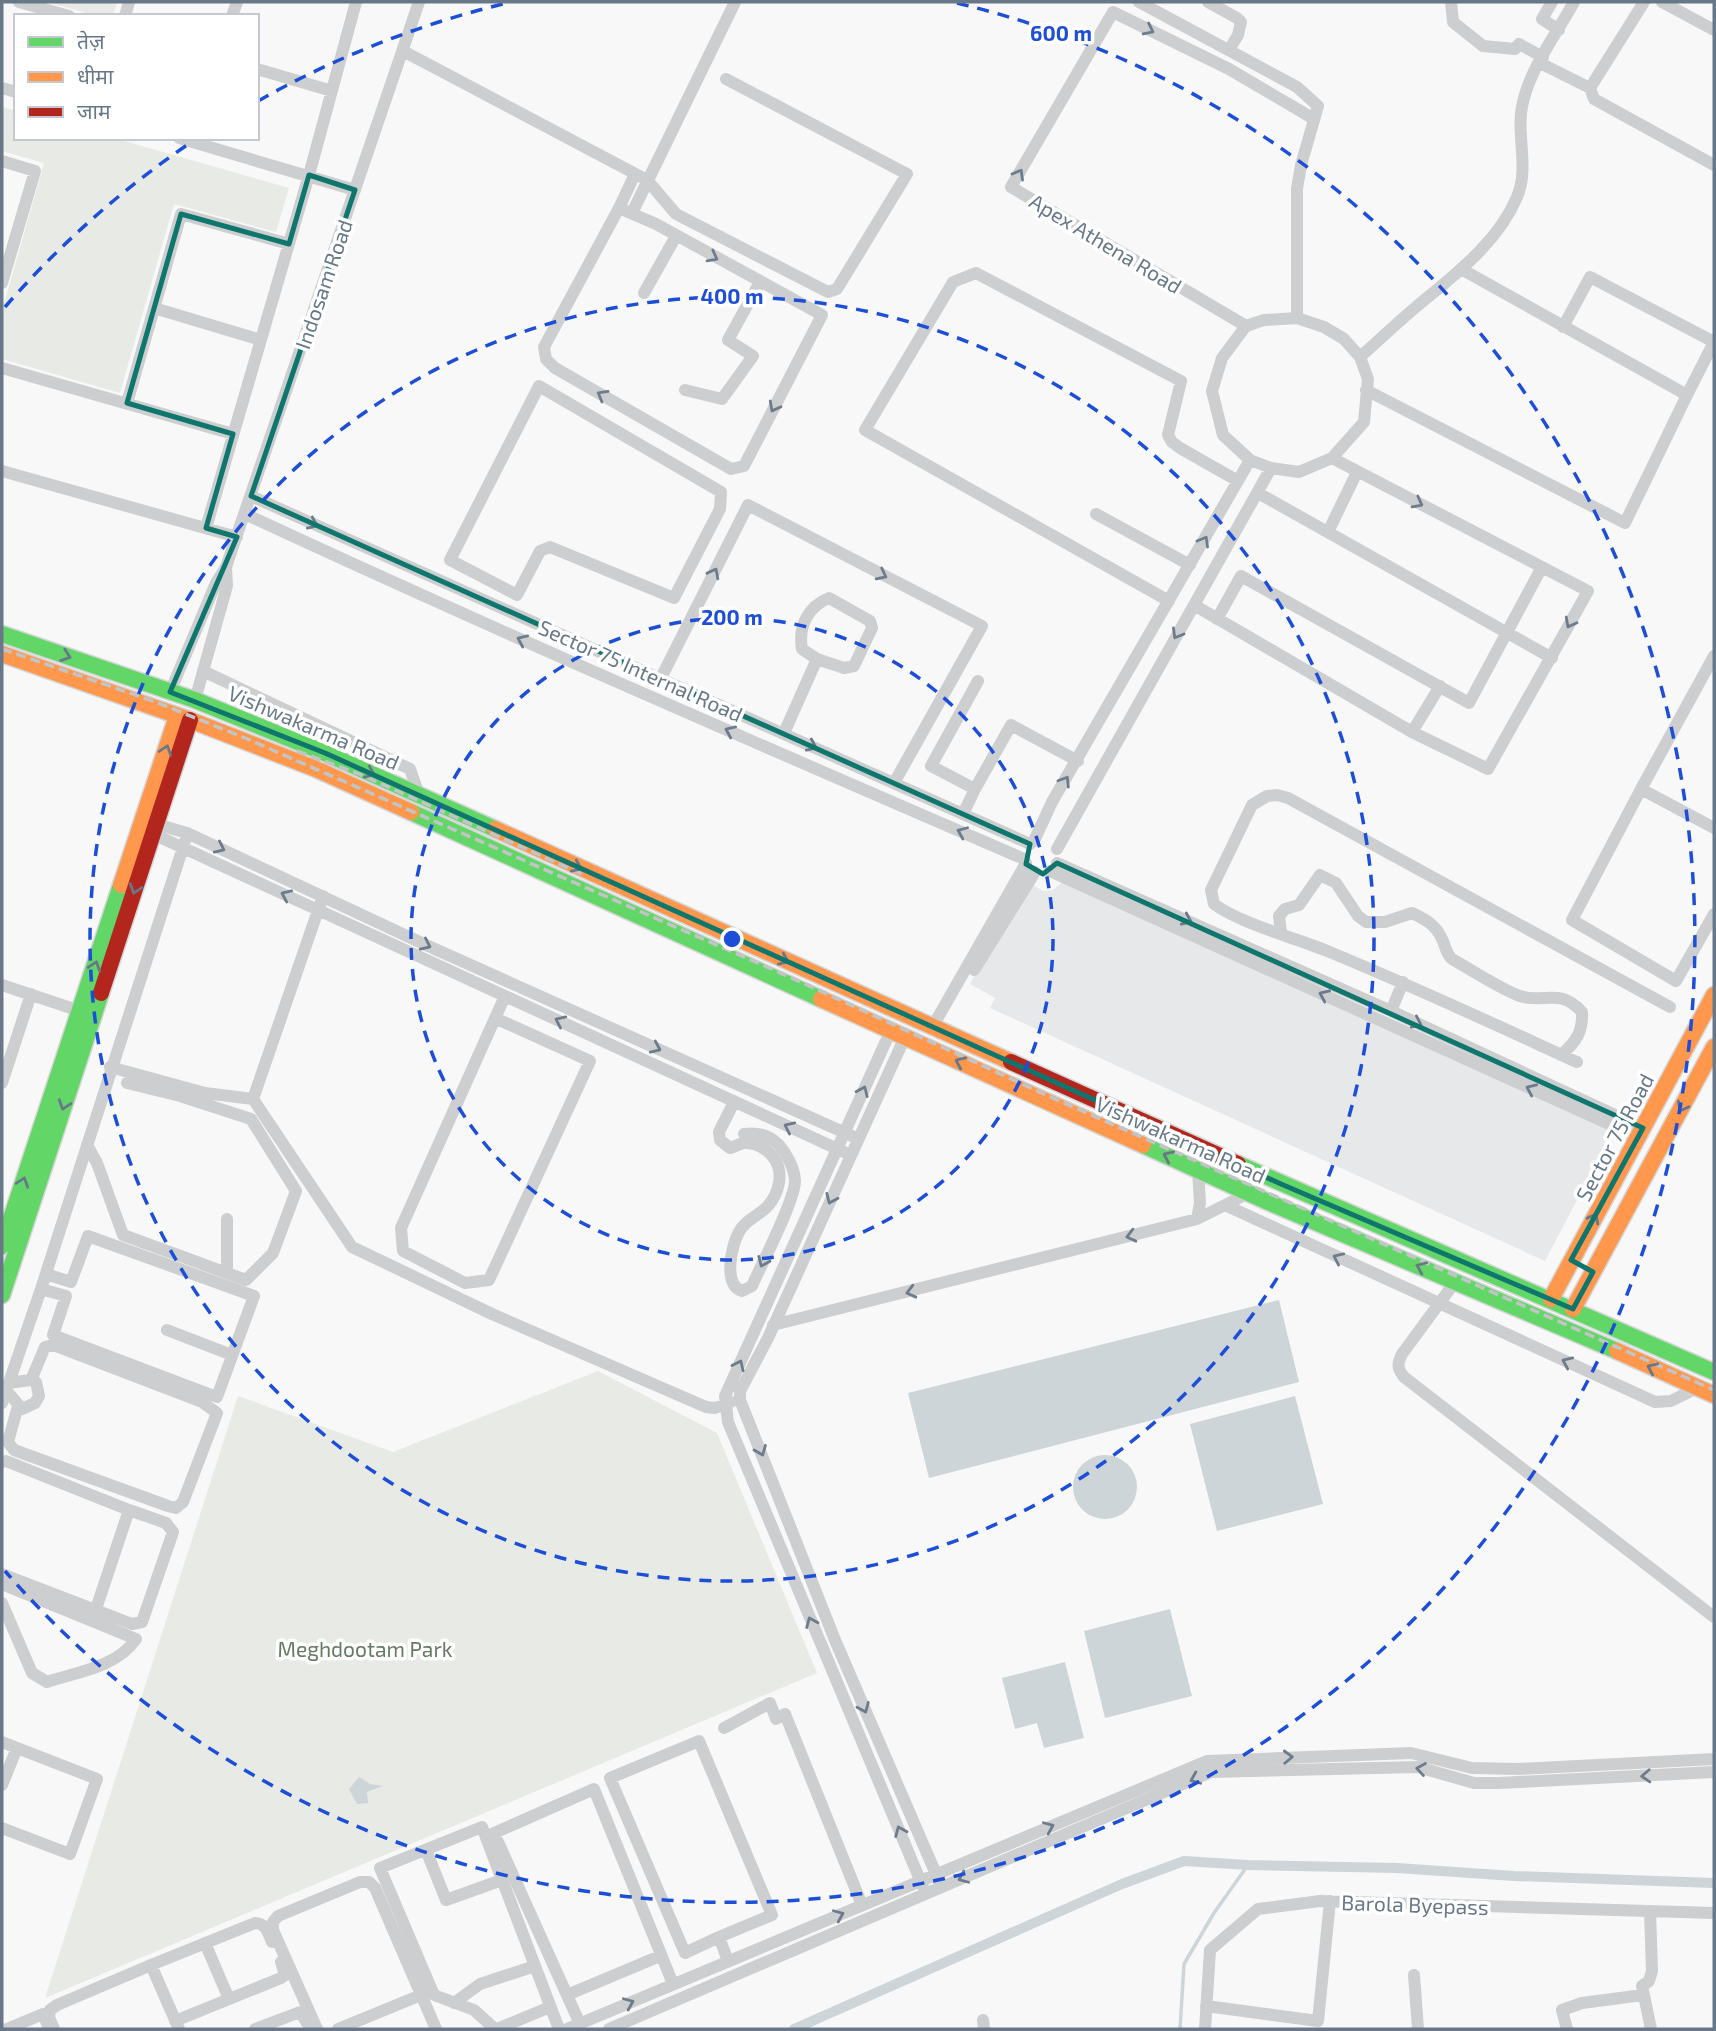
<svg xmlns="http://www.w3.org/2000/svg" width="1716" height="2031" viewBox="0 0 1716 2031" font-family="'Exo 2','Noto Sans Devanagari',sans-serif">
  <rect width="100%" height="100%" fill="#f8f8f8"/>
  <path fill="#e7e8e9" d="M1026 881 1043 891 1053 890 1063 882 1614 1130 1545 1261 990 1008 995 998 970 984Z"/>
  <path fill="#e7eae5" d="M47 2H117L113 16H96Z
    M2 107 16 111V138H114L289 188 276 232 174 204 120 393 2 359V311L44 163 2 151Z
    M598 1371 717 1433 817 1673 45 1998 238 1396 393 1452Z"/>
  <path fill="#cdd5d8" d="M1279 1300 1299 1382 929 1478 908 1393Z
    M1295 1396 1323 1504 1217 1531 1190 1424Z
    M1073 1487a32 32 0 1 1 64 0a32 32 0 1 1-64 0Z
    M1170 1609 1192 1696 1105 1718 1084 1631Z
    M1065 1662 1084 1738 1044 1748 1037 1723 1015 1729 1002 1678Z
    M359 1777 370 1784 383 1786 367 1792 368 1803 357 1804 349 1789Z"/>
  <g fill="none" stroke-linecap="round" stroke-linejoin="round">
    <path stroke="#cdd5d8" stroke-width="3.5" d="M1180 2029 1184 1964 1214 1913 1248 1865"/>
    <path stroke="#cdd5d8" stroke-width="10" d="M794 2029 1122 1884 1184 1861 1248 1865 1397 1868 1514 1876 1714 1883"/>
    <g stroke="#d5d6d7" stroke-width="19">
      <path id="fast" d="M2 634 195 700 325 753 495 829
        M411 812 821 999
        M1143 1145 1268 1202 1617 1351
        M1238 1164 1714 1372
        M2 1246 121 885
        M2 1295 101 993"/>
    </g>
    <g stroke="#d5d6d7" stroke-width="19">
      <path id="slow" d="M2 654 190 720 316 769 411 812
        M495 829 1011 1062
        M121 885 177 716
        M821 999 1143 1145
        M1551 1299 1714 995
        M1573 1309 1714 1047
        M1617 1351 1714 1395"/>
    </g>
    <g stroke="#d5d6d7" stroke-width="19">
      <path id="jam" d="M101 993 190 720
        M1011 1062 1238 1164"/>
    </g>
    <path stroke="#cdcecf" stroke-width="12" d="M19 2 69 16
      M1139 2 1297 87 1318 106 1301 165 1297 189V318
      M1208 2 1237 18 1241 22 1238 35 1229 50
      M1451 2 1453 22 1483 46 1515 49 1519 44 1543 57
      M1552 2 1542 19 1559 30
      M1662 2 1714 30
      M125 16 129 2
      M232 16 237 2
      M403 51 647 180 676 214 828 292 837 289 907 174 726 79
      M1540 63 1590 88 1594 99 1714 165
      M257 69 332 91
      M2 88 16 92
      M1590 88 1644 2
      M179 138 355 190
      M2 161 35 171 2 283
      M619 208 656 224 822 315 744 466 731 469 555 368 546 359 544 347 619 208 635 174
      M632 213 735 2
      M644 293 676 236
      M154 308 261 340
      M1297 318 1324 327 1344 339 1360 357 1368 379 1364 422 1332 458 1299 472 1271 468 1250 460 1223 435 1212 391 1222 358 1246 326 1264 320Z
      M1246 326 1011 187 1113 12 1229 69 1314 119
      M1563 327 1590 277 1714 342 1687 395
      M1360 357C1379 340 1397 323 1416 307 1453 276 1498 243 1517 197 1530 167 1515 133 1523 102 1531 67 1557 33 1574 2
      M2 368 233 434
      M539 386 721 492 720 509 674 598 550 547 540 551 517 595 450 560Z
      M685 390 722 399 753 356 728 340 760 282
      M1366 390 1625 523 1687 395 1461 269
      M127 403 181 214 289 244
      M2 471 237 537
      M1258 493 1552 658
      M251 496 1030 844
      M245 514C503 634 763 746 1024 859
      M1096 514 1190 565
      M206 528 309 175 356 2
      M1328 532 1357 472
      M1169 601 865 430 953 282 976 273 1181 381 1168 435 1172 442 1180 448 1238 481
      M1194 605 1412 732 1488 769 1588 591 1332 458
      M1217 619 1241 576 1469 703 1542 567
      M203 671 410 769 419 795
      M661 678 748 505 982 626 894 783
      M978 681 931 766 975 789 1011 725 1078 761
      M170 692 216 583 226 567 419 2
      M195 700 227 586 226 567
      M1412 732 1440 686
      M784 733 817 659 802 649C798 627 808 606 829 598L870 621 872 628 854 666 844 668 817 659
      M1641 789 1714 656
      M963 814 975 789
      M156 824 187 833 426 945 852 1136
      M1714 828 1641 789 1572 920 1676 981 1714 914
      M153 834 844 1152
      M1034 841 1052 802 1250 460
      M1057 849 1271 468
      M1057 863 1391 1011 1643 1128
      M1050 871 1638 1137
      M323 896 253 1099 352 1247 492 1314 706 1407 715 1408 731 1402
      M1281 933 1279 916 1285 909 1299 905 1320 875 1336 883 1358 916 1366 922H1385L1412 913C1425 919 1436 925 1442 939 1446 946 1445 953 1452 959 1470 969 1502 990 1520 996 1544 1004 1559 987 1582 1012 1583 1032 1576 1042 1561 1055
      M974 970 1035 872
      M2 985 80 1011
      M1391 1011 1403 982
      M495 1018 590 1061 489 1280 465 1283 403 1251 401 1228 505 996
      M933 1026 1026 863
      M891 1030 725 1396 728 1422 923 1887
      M905 1037 768 1338 740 1391V1400L835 1640 939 1881
      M1577 1062C1496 1025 1415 987 1332 953 1297 938 1243 925 1214 904L1211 890 1252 805 1267 796 1277 795 1288 798 1670 1007
      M110 1067 205 1093 253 1099
      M2 1083 31 994
      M734 1102 719 1132 720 1140 730 1148C736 1147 739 1143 745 1143 755 1142 767 1149 773 1157 785 1172 779 1194 767 1207 758 1216 745 1220 739 1232 731 1246 723 1285 742 1291L752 1286C761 1265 796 1199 795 1180 794 1168 787 1154 779 1145 769 1135 757 1132 744 1134
      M87 1145 97 1163 123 1235 246 1280 273 1253 296 1191 251 1119 180 1096 127 1083
      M1225 1205 1655 1402 1671 1401 1697 1388
      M227 1219V1273
      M1197 1219 1200 1203 1198 1170
      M1455 1282 1402 1354C1397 1364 1397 1368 1404 1377L1714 1617
      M41 1289 66 1296 53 1335 217 1397 254 1296 88 1236 71 1282 46 1274
      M773 1325 1197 1219 1249 1193
      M167 1330 232 1355
      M6 1390 22 1409 35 1403 39 1396 36 1382 31 1380 8 1383
      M2 1403 41 1289 185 841
      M18 1406 8 1442 14 1450 168 1506 176 1508 183 1502 217 1413 202 1402 53 1345 45 1347 31 1380
      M2 1462 6 1461 129 1510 166 1523 173 1532 142 1622 132 1624 2 1574
      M2 1584 136 1639C117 1667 78 1672 47 1682L32 1673 2 1603
      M96 1609 129 1510
      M724 1728 770 1703 776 1719 785 1714 862 1905
      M2 1742 97 1779 70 1854 2 1828
      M2 1785 17 1748
      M426 1850 446 1900 502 1880
      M1650 1911 1652 1971 1649 1981 1642 1986 1651 2029
      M719 1937 772 1915 699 1741 610 1778 685 1953 719 1937 728 1961
      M205 1943 229 1999
      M1414 1975 1418 2029
      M567 1995 660 1956
      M454 2003 480 1984 535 1966
      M1206 2006 1318 2021 1330 1901
      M983 2020 984 2029
      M175 2021 281 1978 285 1975 281 1962
      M580 2024 494 1833 594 1789 673 1984
      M7 2029 43 2014 48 2026
      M54 2029 49 2017 50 2010 57 2005 151 1965
      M179 2029 151 1965 255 1923C266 1923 268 1933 272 1942
      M255 2029 300 2012 309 2026
      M317 2029 273 1930V1922L278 1916 360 1882H369L375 1888 436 2029
      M338 2029 421 1995
      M495 2029 474 2010 434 1995 380 1868 482 1827 559 2029
      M497 2029 550 2007
      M567 2029 1207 1761 1411 1753 1472 1768 1518 1769 1714 1759
      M609 2029 1211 1772 1418 1767 1474 1783H1499L1714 1772
      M1205 2029 1210 1950 1258 1909 1320 1901 1714 1913
      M1567 2029 1562 2010 1582 2003 1643 1995"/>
    <use href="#fast" stroke="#63d668" stroke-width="16"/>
    <use href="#slow" stroke="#ff974d" stroke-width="16"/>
    <use href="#jam" stroke="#b3261e" stroke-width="16"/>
    <path stroke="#c2c4c6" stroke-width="3.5" stroke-dasharray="10 5" stroke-linecap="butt" d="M2 649 156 702 245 738 801 982 1044 1094 1714 1390
      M297 751 364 776 586 876"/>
  </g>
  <defs><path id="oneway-chevron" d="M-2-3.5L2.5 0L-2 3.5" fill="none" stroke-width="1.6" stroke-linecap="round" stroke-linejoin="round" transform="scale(1.75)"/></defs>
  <g stroke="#6d7c8c">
    <use href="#oneway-chevron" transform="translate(1149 30) rotate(26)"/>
    <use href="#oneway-chevron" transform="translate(1019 174) rotate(-60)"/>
    <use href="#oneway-chevron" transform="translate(713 257) rotate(28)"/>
    <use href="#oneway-chevron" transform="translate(602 395) rotate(-150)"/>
    <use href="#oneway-chevron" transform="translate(774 407) rotate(118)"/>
    <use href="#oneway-chevron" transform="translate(1418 503) rotate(28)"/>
    <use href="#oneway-chevron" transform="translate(313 524) rotate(24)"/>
    <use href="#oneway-chevron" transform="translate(1204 541) rotate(-60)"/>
    <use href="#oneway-chevron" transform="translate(714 573) rotate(-63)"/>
    <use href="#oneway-chevron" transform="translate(882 575) rotate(27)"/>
    <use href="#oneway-chevron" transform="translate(1570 623) rotate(118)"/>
    <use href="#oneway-chevron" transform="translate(1177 634) rotate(120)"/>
    <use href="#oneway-chevron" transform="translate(522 640) rotate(-156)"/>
    <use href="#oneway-chevron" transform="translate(730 731) rotate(-156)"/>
    <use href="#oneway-chevron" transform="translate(812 746) rotate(24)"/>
    <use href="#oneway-chevron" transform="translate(1065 781) rotate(-58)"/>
    <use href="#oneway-chevron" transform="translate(962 832) rotate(-157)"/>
    <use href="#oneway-chevron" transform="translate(220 848) rotate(25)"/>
    <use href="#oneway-chevron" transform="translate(286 895) rotate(-156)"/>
    <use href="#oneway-chevron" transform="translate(1187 920) rotate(24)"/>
    <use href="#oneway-chevron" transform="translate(426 945) rotate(25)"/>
    <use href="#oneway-chevron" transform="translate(1324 995) rotate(-156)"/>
    <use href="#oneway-chevron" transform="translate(560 1021) rotate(-155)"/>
    <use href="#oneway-chevron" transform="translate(1417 1023) rotate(25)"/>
    <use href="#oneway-chevron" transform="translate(656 1048) rotate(24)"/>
    <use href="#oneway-chevron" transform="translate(1531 1089) rotate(-156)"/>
    <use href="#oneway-chevron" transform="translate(863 1091) rotate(-66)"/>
    <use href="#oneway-chevron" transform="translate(789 1127) rotate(-155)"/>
    <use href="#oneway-chevron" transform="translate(831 1199) rotate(114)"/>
    <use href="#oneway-chevron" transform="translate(1131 1236) rotate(166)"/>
    <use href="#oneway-chevron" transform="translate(1338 1258) rotate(-155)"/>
    <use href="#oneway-chevron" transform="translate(763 1262) rotate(114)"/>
    <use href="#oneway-chevron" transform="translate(911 1292) rotate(166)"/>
    <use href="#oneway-chevron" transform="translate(1567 1362) rotate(-156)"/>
    <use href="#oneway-chevron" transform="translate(739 1365) rotate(-65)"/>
    <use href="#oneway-chevron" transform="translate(761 1451) rotate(68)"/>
    <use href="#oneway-chevron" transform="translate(811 1622) rotate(-113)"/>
    <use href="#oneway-chevron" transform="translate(864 1708) rotate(67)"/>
    <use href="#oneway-chevron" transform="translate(1288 1757) rotate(-2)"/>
    <use href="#oneway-chevron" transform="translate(1421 1769) rotate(-171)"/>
    <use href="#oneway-chevron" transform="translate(1646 1776) rotate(177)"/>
    <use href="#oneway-chevron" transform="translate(1195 1779) rotate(157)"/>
    <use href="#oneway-chevron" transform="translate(1049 1827) rotate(-23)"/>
    <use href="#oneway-chevron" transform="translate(900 1831) rotate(-113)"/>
    <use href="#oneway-chevron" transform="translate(963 1878) rotate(157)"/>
    <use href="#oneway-chevron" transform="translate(839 1915) rotate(-23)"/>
    <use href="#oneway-chevron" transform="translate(629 2003) rotate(-23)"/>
  </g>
  <g stroke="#687888">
    <use href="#oneway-chevron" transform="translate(66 656) rotate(19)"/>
    <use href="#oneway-chevron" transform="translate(166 750) rotate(-72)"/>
    <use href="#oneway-chevron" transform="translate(370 773) rotate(24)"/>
    <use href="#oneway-chevron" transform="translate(577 867) rotate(24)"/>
    <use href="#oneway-chevron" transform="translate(135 889) rotate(108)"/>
    <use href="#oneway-chevron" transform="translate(784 960) rotate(24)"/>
    <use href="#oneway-chevron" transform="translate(95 966) rotate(-72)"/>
    <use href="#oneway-chevron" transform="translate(960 1062) rotate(-156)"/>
    <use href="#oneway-chevron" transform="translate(64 1105) rotate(108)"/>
    <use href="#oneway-chevron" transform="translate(1682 1107) rotate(118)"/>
    <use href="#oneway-chevron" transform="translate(1168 1156) rotate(-156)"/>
    <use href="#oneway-chevron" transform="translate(23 1182) rotate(-72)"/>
    <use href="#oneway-chevron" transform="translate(1594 1218) rotate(-62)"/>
    <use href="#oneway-chevron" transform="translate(1421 1267) rotate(-157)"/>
    <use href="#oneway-chevron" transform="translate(1652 1368) rotate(-156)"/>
  </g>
  <path fill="none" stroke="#0f766e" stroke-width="5" stroke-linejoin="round" d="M309 175 355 190 251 496 1030 844 1026 864 1043 874 1057 863 1643 1128 1571 1260 1593 1272 1573 1309 1281 1184 325 753 170 692 237 537 206 528 233 434 127 403 181 214 289 244Z"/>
  <g fill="none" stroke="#1d4ed8" stroke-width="3.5" stroke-dasharray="12 9">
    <circle cx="732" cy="939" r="321"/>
    <circle cx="732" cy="939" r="642"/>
    <path d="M5 307A963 963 0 0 1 193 141M258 101A963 963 0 0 1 507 3M957 3A963 963 0 1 1 5 1571"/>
  </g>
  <g text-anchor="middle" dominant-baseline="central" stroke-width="7" stroke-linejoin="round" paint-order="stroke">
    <g font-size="21" fill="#687888" stroke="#fff">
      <text transform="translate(1106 243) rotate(31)">Apex Athena Road</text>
      <text transform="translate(323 284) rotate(-71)">Indosam Road</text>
      <text transform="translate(641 670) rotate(24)">Sector 75 Internal Road</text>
      <text transform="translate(314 727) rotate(23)">Vishwakarma Road</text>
      <text transform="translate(1614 1137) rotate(-62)">Sector 75 Road</text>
      <text transform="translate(1181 1139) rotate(24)">Vishwakarma Road</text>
      <text transform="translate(1415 1904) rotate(2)">Barola Byepass</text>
    </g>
    <g font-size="21" fill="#667a63" stroke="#fff">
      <text x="365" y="1648">Meghdootam Park</text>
    </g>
  </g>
  <circle cx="732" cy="939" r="10" fill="#1d4ed8" stroke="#fff" stroke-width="3.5"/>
  <g font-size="21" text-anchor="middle" font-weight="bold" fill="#1d4ed8" stroke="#fff" stroke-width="7" stroke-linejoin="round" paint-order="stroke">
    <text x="1061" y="41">600 m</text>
    <text x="732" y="304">400 m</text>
    <text x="732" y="625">200 m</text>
  </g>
  <rect width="1716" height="2031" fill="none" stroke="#687888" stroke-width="7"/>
  <rect x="14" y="14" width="245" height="126" fill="#ffffff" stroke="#c3c9cf" stroke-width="2"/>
  <rect x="28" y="37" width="35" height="10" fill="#63d668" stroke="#c3c9cf" stroke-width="2"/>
  <text x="77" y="49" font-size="21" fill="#687888">तेज़</text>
  <rect x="28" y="72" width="35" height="10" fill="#ff974d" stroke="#c3c9cf" stroke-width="2"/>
  <text x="77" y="84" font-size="21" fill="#687888">धीमा</text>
  <rect x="28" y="107" width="35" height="10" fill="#b3261e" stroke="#c3c9cf" stroke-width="2"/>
  <text x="77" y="119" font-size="21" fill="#687888">जाम</text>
</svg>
